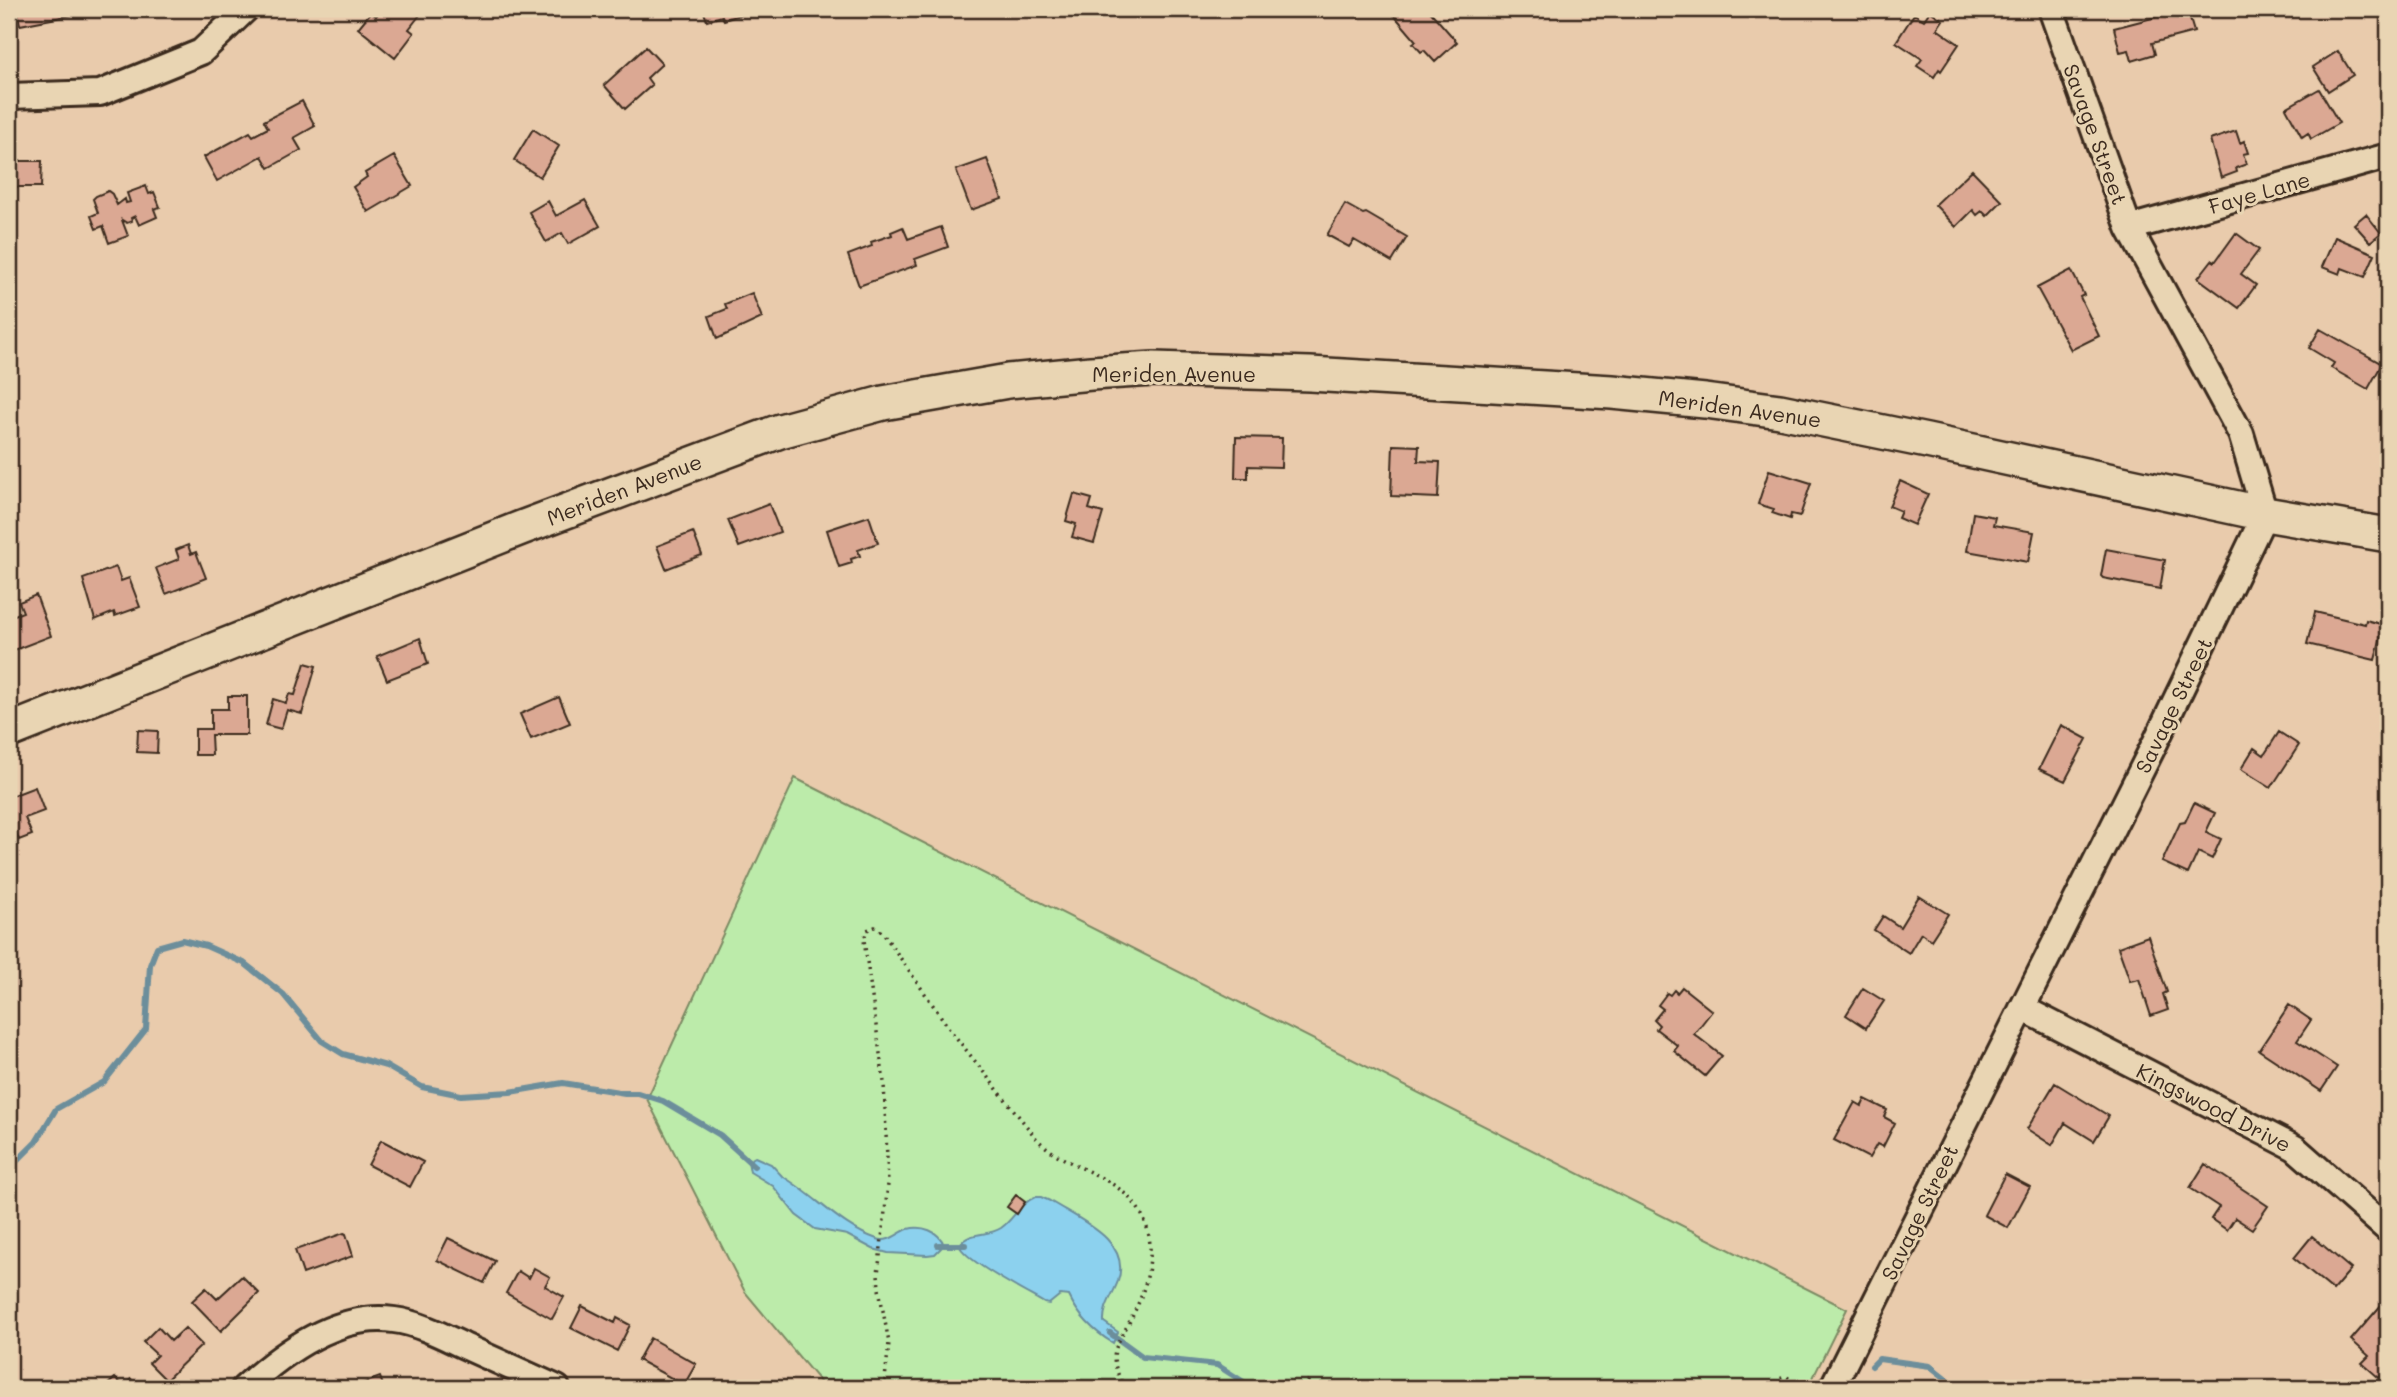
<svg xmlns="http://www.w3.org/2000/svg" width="2397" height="1397" viewBox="0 0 2397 1397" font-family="Mali,sans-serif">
  <rect width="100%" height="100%" fill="#e9cbac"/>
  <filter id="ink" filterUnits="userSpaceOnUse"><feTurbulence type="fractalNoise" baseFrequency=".0143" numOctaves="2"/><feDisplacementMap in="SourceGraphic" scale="14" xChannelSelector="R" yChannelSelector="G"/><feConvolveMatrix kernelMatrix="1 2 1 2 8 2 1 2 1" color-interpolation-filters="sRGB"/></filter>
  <g filter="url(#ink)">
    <path fill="#bcebaa" stroke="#7c8a64" stroke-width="2" d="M795 778 1847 1309 1808 1388H825L745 1292 647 1099Z"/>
    <path fill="#8cd1ee" stroke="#6c8e9b" stroke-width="2" d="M755 1157 771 1164 782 1176C815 1195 841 1227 877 1239 890 1243 897 1233 908 1229 922 1225 939 1231 944 1245L935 1254 927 1255 888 1253 873 1249 847 1235 815 1229 796 1215 773 1186 750 1172 748 1161Z
      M1035 1197H1041L1050 1201C1078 1219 1132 1240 1118 1281 1113 1295 1103 1307 1104 1322L1118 1332 1113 1343C1093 1331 1079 1317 1069 1296L1060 1295 1049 1304 1044 1303C1027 1293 965 1261 959 1245 971 1230 987 1237 1001 1228 1014 1219 1019 1204 1035 1197Z"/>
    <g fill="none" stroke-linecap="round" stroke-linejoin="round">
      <path stroke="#6c8e9b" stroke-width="6" d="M9 1169 36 1142 56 1109 104 1082 146 1029 150 965 157 947 182 940 206 946 244 963 283 994 322 1041 343 1054 386 1066 422 1087 461 1095 510 1092 563 1083 625 1093H638L663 1101 720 1135 754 1166
        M938 1245H965
        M1110 1333 1143 1357 1217 1365 1253 1388
        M1872 1366 1879 1359 1930 1366 1948 1380 1955 1388"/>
    </g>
    <path fill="#dba893" stroke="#3b2a1e" stroke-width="2" d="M17 9H82L83 13 20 25Z
      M382 9 423 11 409 29 414 33 395 58 358 28 371 12 376 16Z
      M703 9H759L724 20 722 16 707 21Z
      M1399 9H1428L1457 42 1435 62 1424 50 1421 52 1413 43 1416 41 1393 14Z
      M2187 9 2194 32 2152 43 2155 54 2132 61 2129 50 2120 52 2114 28Z
      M1930 11 1943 20 1937 29 1959 44 1941 71 1939 69 1934 77 1917 66 1922 59 1896 42 1914 14 1924 20Z
      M646 47 662 64 647 78 652 85 625 109 604 85Z
      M2338 51 2353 75 2328 91 2313 67Z
      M2319 89 2339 123 2311 139 2308 133 2302 137 2286 108Z
      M302 101 315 126 294 138 301 150 269 168 262 156 217 181 204 157 250 132 253 136 268 128 264 121Z
      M533 129 559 146 540 177 514 160Z
      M2236 131 2240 143 2244 141 2248 153 2243 154 2247 164 2236 168 2237 172 2221 178 2210 140Z
      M394 156 412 186 368 212 353 187 367 177 365 173Z
      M987 159 1002 199 971 210 956 170Z
      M9 161H42L41 187H9Z
      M1972 170 2002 201 1987 216 1982 211 1977 215 1973 210 1956 227 1935 205Z
      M146 186 149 194 154 192 160 207 154 209 157 217 139 225 135 216 131 218 132 221 127 223 122 220 128 236 109 243 103 226 96 229 91 216 98 213 93 199 96 196 108 191 112 194 117 205 125 199 126 203 130 202 127 193Z
      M585 200 600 226 568 244 562 233 546 242 529 212 548 201 556 216Z
      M1345 204 1363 214 1366 213 1407 237 1392 262 1354 240 1349 247 1327 235Z
      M2366 214 2381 233 2370 242 2354 224Z
      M903 227 908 239 941 227 948 247 915 259 917 265 859 286 848 255 872 246 871 242 892 235 891 232Z
      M2236 233 2259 250 2241 274 2256 285 2239 308 2198 278 2212 260 2215 262Z
      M2335 237 2375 254 2365 277 2342 268 2340 274 2322 267Z
      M2071 270 2084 295 2080 297 2099 336 2071 350 2037 288Z
      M752 293 762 318 717 339 709 316 727 309 725 304Z
      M2320 329 2382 364 2368 389 2331 368 2334 363 2309 348Z
      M1236 437 1282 438 1281 467 1248 466V478H1235Z
      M1393 445 1419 446 1418 461 1440 462 1438 498 1391 496Z
      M1769 470 1811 483 1800 516 1791 514 1790 519 1772 513 1774 509 1758 504Z
      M1900 481 1928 494 1914 525 1898 518 1901 511 1889 506Z
      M1074 494 1092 499 1089 509 1103 513 1094 543 1072 537 1076 524 1066 521Z
      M769 504 780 532 739 547 728 520Z
      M1973 513 1995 517 1993 525 2034 532 2028 562 1967 551Z
      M869 516 878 543 858 550 860 556 851 559 852 563 839 567 827 530Z
      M693 532 702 555 666 569 657 546Z
      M188 545 191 554 196 552 206 578 166 594 156 568 179 559 176 550Z
      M2106 549 2165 560 2160 589 2103 578 2101 576Z
      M116 567 121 581 129 578 140 607 115 616 114 612 95 620 83 579Z
      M36 595 51 636 9 652V617L23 612 19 602Z
      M2315 612 2365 624 2366 620 2384 625 2375 660 2307 644Z
      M420 638 428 664 387 680 377 656Z
      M305 663 316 666 302 714 287 710 281 729 266 725 273 699 286 703 289 694 295 695Z
      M228 696H247V735H211L212 755H195V729H211V709H228Z
      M559 697 570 723 531 739 520 714Z
      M2061 725 2087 739 2065 781 2039 769Z
      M138 730 158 731 157 753 137 752Z
      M2279 732 2299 745 2271 788 2241 769 2254 748 2264 755Z
      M35 787 44 811 25 818 32 835 19 840 15 831 9 833V797Z
      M2194 803 2215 813 2206 832 2221 839 2212 859 2198 852 2188 874 2162 862 2180 823 2185 822Z
      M1919 896 1948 914 1931 940 1921 933 1909 953 1874 930 1883 916 1900 927Z
      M2148 936 2167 992 2163 994 2168 1010 2151 1016 2139 979 2130 981 2118 947Z
      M1682 987 1712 1011 1694 1034 1722 1056 1705 1076 1674 1051 1678 1046 1656 1029 1659 1025 1654 1020 1663 1009 1658 1005 1667 993 1670 995 1674 990 1677 993Z
      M1863 988 1884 1001 1866 1028 1846 1015Z
      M2289 1005 2311 1020 2297 1041 2337 1067 2321 1091 2259 1050Z
      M2055 1083 2109 1116 2094 1141 2065 1123 2052 1145 2027 1129Z
      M1865 1099 1887 1110 1884 1117 1895 1123 1883 1147 1877 1144 1869 1158 1834 1140 1855 1102 1862 1106Z
      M381 1140 423 1162 410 1187 368 1165Z
      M2205 1164 2268 1206 2252 1229 2235 1218 2227 1230 2211 1219 2219 1207 2190 1188Z
      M2005 1174 2030 1187 2008 1228 1984 1215Z
      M1016 1195 1025 1202 1017 1214 1007 1207Z
      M344 1233 346 1234 353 1256 303 1274 295 1250Z
      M2312 1236 2351 1269 2333 1290 2294 1258Z
      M448 1238 495 1261 484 1283 437 1260Z
      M534 1268 550 1277 545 1286 564 1297 552 1319 506 1293 518 1271 529 1278Z
      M242 1276 259 1293 221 1331 192 1301 206 1288 217 1299Z
      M2383 1303 2388 1307V1373L2386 1371 2379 1378 2362 1363 2369 1356 2351 1340Z
      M582 1306 615 1323 617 1318 630 1325 617 1351 571 1328Z
      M158 1327 171 1341 185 1328 202 1345 166 1380 149 1363 157 1355 143 1342Z
      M650 1338 696 1364 684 1385 638 1360Z
      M380 1377 384 1388H351Z
      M115 1378 123 1387 131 1379 140 1388H104Z
      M341 1381 344 1388H321Z"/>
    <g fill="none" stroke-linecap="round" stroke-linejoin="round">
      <g stroke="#3b2a1e" stroke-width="30">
        <path id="minor" d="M9 96 100 93 201 52 246 9
          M2129 228 2388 156
          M2022 1008 2295 1148 2388 1230
          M244 1388C282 1353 338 1312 394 1320 418 1323 443 1336 464 1346 495 1360 526 1374 557 1388
          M1832 1388 2156 741 2265 514 2241 434 2129 228 2051 9"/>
      </g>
      <g stroke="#3b2a1e" stroke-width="38">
        <path id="secondary" d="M9 731 521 528 780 431 883 403 1008 381 1091 373 1154 369 1310 374 1612 392 1705 401 1780 411 1927 441 2265 514 2388 535"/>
      </g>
      <path stroke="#3b2a1e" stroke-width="3.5" stroke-dasharray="2 5" stroke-linecap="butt" d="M884 1388 889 1343 879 1289 878 1274 888 1184 884 1082 864 940 867 930 875 927 883 933 951 1031 1036 1138C1065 1169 1112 1172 1137 1207 1161 1241 1148 1286 1131 1319 1125 1331 1114 1345 1114 1358 1115 1369 1120 1379 1125 1388
        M1304 1388 1311 1376
        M1771 1388 1778 1379 1787 1377 1792 1380V1388"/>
      <use href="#minor" stroke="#e9d5b3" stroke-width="24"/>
      <use href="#secondary" stroke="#e9d5b3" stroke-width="33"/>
    </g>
  </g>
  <g text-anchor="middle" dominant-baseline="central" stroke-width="6" stroke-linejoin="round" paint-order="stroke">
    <g font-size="21" fill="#3b2a1e" stroke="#e9d5b3">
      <text transform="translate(2096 134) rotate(70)">Savage Street</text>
      <text transform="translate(2259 192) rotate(-16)">Faye Lane</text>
      <text x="1174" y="373">Meriden Avenue</text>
      <text transform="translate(1740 408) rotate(8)">Meriden Avenue</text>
      <text transform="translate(624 489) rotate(-21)">Meriden Avenue</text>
      <text transform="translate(2173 705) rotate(-64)">Savage Street</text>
      <text transform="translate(2214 1107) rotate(27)">Kingswood Drive</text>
      <text transform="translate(1919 1212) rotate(-64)">Savage Street</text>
    </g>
  </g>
  <rect width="2397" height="1397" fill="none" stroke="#e9d5b3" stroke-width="35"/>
  <rect x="18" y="18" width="2362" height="1362" fill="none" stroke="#3b2a1e" stroke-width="2.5" filter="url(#ink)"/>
</svg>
